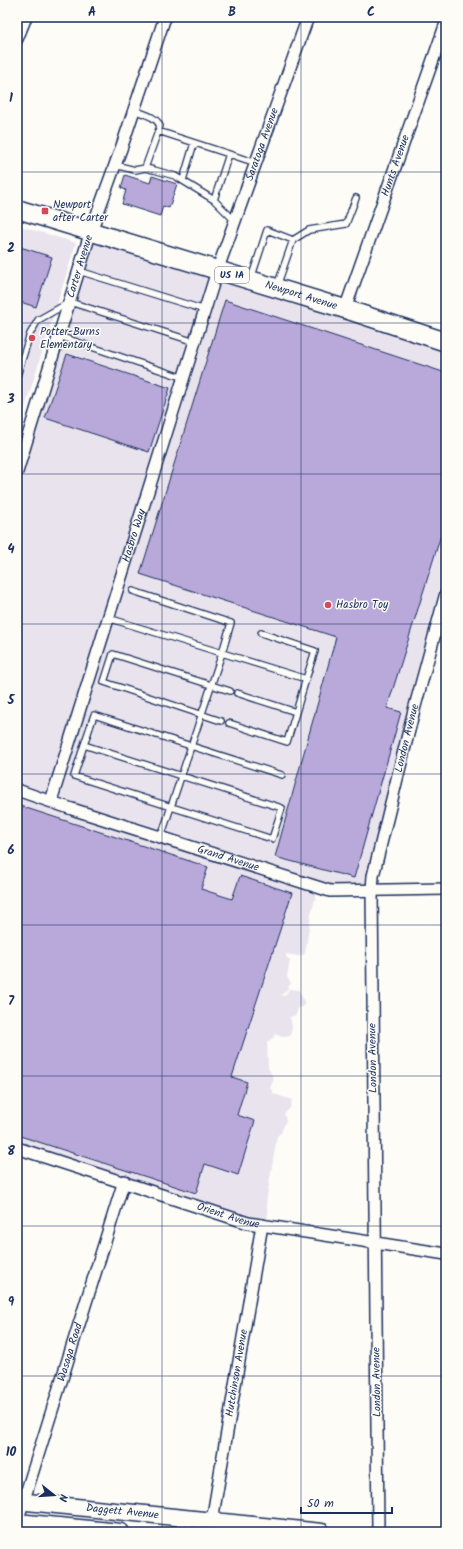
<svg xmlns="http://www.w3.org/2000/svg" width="463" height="1549" viewBox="0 0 463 1549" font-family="Kalam,sans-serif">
  <rect width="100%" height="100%" fill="#fdfcf7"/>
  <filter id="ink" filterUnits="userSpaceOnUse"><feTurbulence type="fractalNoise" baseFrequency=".025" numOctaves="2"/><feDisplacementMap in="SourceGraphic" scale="8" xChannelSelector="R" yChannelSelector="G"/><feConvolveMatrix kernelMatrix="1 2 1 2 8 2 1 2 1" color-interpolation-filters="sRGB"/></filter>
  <g filter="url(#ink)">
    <path fill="#e9e3ee" d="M17 225 76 243 17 433Z
      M90 231 446 343V590L369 889 318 888 311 914 305 954 299 956 286 954V957L290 960 287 977 291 983 286 991 281 995 285 996 289 989 299 990 305 1004 303 1007 298 1008 296 1015 290 1017 292 1027 290 1036 284 1037 275 1034 273 1038 267 1042 268 1068 274 1079 270 1088 274 1094 292 1100 290 1108 284 1114 286 1120 281 1133 277 1136 266 1203 268 1213 265 1229 158 1200 17 1154V458Z"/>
    <path fill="#b9a9da" stroke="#1b2f5e" d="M125 175 150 183 152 176 177 184 169 208 163 206 160 216 122 204 126 190 121 188Z
      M17 246 52 257 36 307 17 301Z
      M225 300 446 373V519L387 708 401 712 354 878 275 857 336 637 140 574Z
      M67 354 170 388 149 452 45 418Z
      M17 805 208 867 201 889 232 899 240 876 292 893 232 1077 247 1082 237 1115 255 1121 238 1175 205 1164 196 1193 17 1135Z"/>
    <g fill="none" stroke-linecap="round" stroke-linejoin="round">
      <g stroke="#1b2f5e" stroke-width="8">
        <path id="lane" d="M134 110C143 114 156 116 160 126L145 168
          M229 154 256 163
          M115 165 135 170 145 168 154 170 175 176 214 200 229 154 158 131
          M183 180 194 143
          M214 200 235 221
          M293 240 309 230 346 224 356 198
          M79 271 205 310
          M251 279 267 230 293 240 277 286
          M59 336 184 378
          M17 376 30 334 38 320 70 302 195 342
          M133 591 231 623 222 653 306 679 315 651 261 633
          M108 618 222 653 161 837
          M237 693 296 712
          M221 721 104 682 113 654 230 691
          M229 723 287 742 306 679
          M84 745 74 776 272 839 282 808 84 745 94 715 282 775"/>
      </g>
      <g stroke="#1b2f5e" stroke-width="14">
        <g id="street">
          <path d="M17 39 26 17"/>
          <path id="s1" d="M345 309 446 23"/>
          <path id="s2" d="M17 472 91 231 122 146 165 17"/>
          <path id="s3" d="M17 790 72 809 330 891 446 889"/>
          <path id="s4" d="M51 801 217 271 308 17"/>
          <path id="s5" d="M17 1148 248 1223 446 1254"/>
          <path id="s6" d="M212 1521 262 1225"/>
          <path id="s7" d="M17 1522 124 1181"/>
          <path id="s8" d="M378 1532 372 890 373 876 414 710 446 593"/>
        </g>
      </g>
      <g stroke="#1b2f5e" stroke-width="19">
        <g id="secondary">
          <path id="s9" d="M17 1501 322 1532"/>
          <path d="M17 1522 121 1532"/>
        </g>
      </g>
      <g stroke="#1b2f5e" stroke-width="21">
        <g id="primary">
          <path id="s10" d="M17 209 345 309 446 342"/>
        </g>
      </g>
      <use href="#lane" stroke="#fdfcf7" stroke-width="5.5"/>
      <use href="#street" stroke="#fdfcf7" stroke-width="11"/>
      <use href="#secondary" stroke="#fdfcf7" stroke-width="16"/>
      <use href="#primary" stroke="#fdfcf7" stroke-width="18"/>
    </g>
  </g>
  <path fill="none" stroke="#1b2f5e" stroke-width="1" stroke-opacity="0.55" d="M162 17V1532M301 17V1532M17 172H446M17 323H446M17 474H446M17 624H446M17 774H446M17 925H446M17 1076H446M17 1226H446M17 1376H446"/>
  <g fill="#d1495b" stroke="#fdfcf7" stroke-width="1.5">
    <rect x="41" y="207" width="8" height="8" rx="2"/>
    <circle cx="32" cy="338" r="4"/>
    <circle cx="328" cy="605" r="4"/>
  </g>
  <g text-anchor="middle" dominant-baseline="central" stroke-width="3" stroke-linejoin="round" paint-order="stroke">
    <rect fill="#fdfcf7" stroke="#5f6c8c" stroke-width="1" x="215" y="267" width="34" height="16" rx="3"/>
    <g font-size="10" font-weight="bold" fill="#1b2f5e">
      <text x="232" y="275">US 1A</text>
    </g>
    <g font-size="11" fill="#1b2f5e" stroke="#fdfcf7">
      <text stroke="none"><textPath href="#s4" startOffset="690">Saratoga Avenue</textPath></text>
      <text stroke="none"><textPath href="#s1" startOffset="152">Hunts Avenue</textPath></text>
      <text stroke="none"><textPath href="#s2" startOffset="215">Carter Avenue</textPath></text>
      <text stroke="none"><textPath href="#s10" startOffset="297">Newport Avenue</textPath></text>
      <text stroke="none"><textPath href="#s4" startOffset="278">Hasbro Way</textPath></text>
      <text stroke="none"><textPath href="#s8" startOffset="798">London Avenue</textPath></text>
      <text stroke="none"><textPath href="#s3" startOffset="222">Grand Avenue</textPath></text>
      <text transform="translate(373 1058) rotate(-91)">London Avenue</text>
      <text stroke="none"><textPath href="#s5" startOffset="222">Orient Avenue</textPath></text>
      <text stroke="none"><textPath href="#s7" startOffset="178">Wasaga Road</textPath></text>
      <text stroke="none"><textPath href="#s6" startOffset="150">Hutchinson Avenue</textPath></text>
      <text transform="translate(377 1382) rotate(-91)">London Avenue</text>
      <text stroke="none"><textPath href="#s9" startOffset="106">Daggett Avenue</textPath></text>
    </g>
    <g font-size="11" fill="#1b2f5e" stroke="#fdfcf7" text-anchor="start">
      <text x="53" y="205">Newport<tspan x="53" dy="13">after Carter</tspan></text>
      <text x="40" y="332">Potter-Burns<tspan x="40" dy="13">Elementary</tspan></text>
      <text x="336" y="605">Hasbro Toy</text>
    </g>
  </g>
  <rect width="463" height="1549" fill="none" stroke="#fdfcf7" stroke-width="44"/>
  <g transform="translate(54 1495) rotate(107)" stroke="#fdfcf7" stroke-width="3" paint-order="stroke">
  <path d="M0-3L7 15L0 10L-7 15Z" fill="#1b2f5e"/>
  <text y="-6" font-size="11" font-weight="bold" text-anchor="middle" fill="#1b2f5e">N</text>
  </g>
  <path d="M301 1507v6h91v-6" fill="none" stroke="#1b2f5e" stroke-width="2"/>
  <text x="307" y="1507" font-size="12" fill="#1b2f5e" stroke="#fdfcf7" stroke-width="3" paint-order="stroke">50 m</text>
  <rect x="22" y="22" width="419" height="1505" fill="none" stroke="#1b2f5e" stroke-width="1.5"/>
  <g font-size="13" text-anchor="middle" font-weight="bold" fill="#1b2f5e">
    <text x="92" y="16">A</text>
    <text x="232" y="16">B</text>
    <text x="371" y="16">C</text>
    <text x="11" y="102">1</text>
    <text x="11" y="252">2</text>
    <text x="11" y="403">3</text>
    <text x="11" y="553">4</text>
    <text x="11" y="704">5</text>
    <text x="11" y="854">6</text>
    <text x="11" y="1005">7</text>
    <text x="11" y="1155">8</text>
    <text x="11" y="1306">9</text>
    <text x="11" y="1456">10</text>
  </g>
</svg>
